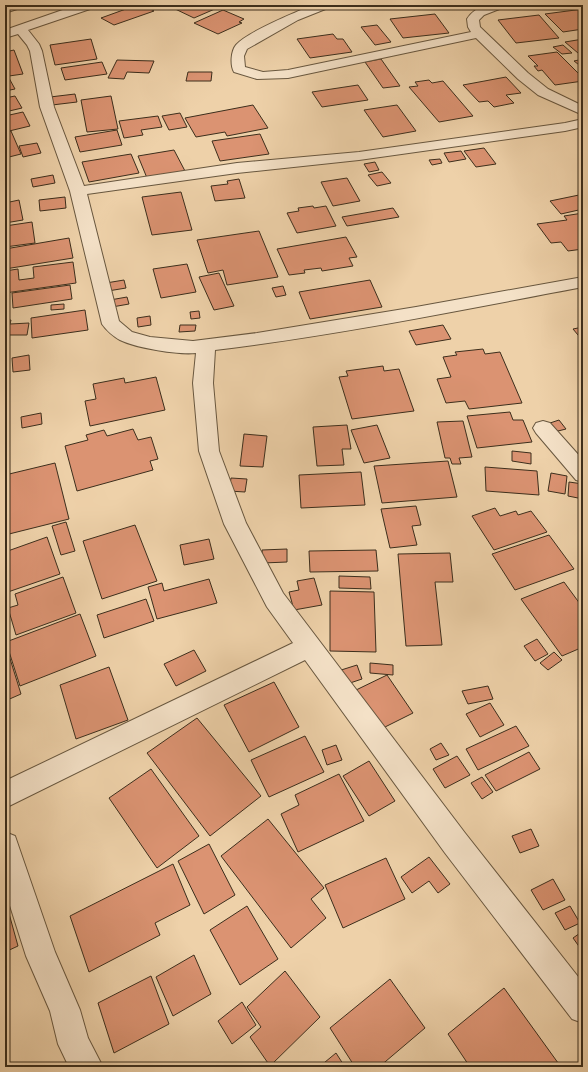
<svg xmlns="http://www.w3.org/2000/svg" width="588" height="1072" viewBox="0 0 588 1072" font-family="'IM FELL DW Pica',serif">
  <rect width="100%" height="100%" fill="#eed1a9"/>
  <filter id="stains"><feTurbulence type="fractalNoise" baseFrequency=".005" numOctaves="4"/><feColorMatrix values="0 0 0 0 .2 0 0 0 0 .09 0 0 0 0 .02 0 0 0 .5 -.17"/></filter>
  <radialGradient id="worn" r=".72"><stop offset=".6" stop-color="#630" stop-opacity="0"/><stop offset="1" stop-color="#630" stop-opacity=".3"/></radialGradient>
  <path fill="#db9372" stroke="#3c2e1c" d="M137 5H143L154 11 114 25 101 18Z
    M176 5H224L194 18 171 7Z
    M583 9V29L563 32 545 14Z
    M223 10 244 19 239 22 242 23 218 34 194 23Z
    M435 14 449 33 403 38 390 19Z
    M539 15 559 38 516 43 498 20Z
    M377 25 391 42 375 45 361 27Z
    M333 34 337 39H343L352 52 310 58 297 39Z
    M91 39 97 59 55 65 50 45Z
    M583 39V53H578L565 42Z
    M563 45 572 53 562 54 553 47Z
    M14 50 23 74 9 76 5 64V52Z
    M557 52 583 78V81L555 85 542 70 538 71 534 66H538L528 56Z
    M381 59 400 86 383 88 365 62Z
    M583 59V68L574 61Z
    M117 60 154 61 149 73 127 72 124 79 108 78Z
    M102 62 107 74 65 80 61 68Z
    M188 72H212L211 81H186Z
    M506 77 521 93 506 95 514 103 494 107 488 101 479 102 463 85Z
    M9 78 15 89 5 91V79Z
    M429 80 432 83 443 81 473 116 439 122 409 87 418 86 415 82Z
    M358 85 368 100 322 107 312 92Z
    M75 94 77 102 52 105 50 97Z
    M15 96 22 108 5 112V98Z
    M111 96 118 129 87 132 81 100Z
    M253 105 268 128 227 136 225 132 196 137 185 118Z
    M397 105 416 131 383 137 364 110Z
    M23 112 30 126 5 132V116Z
    M180 113 187 127 169 130 162 116Z
    M158 116 162 127 141 130 143 135 124 138 119 121Z
    M117 130 122 145 80 152 75 137Z
    M11 131 21 154 5 158V132Z
    M260 134 269 154 220 161 212 141Z
    M37 143 41 153 23 157 19 146Z
    M484 148 496 164 476 167 464 151Z
    M174 150 185 171 147 178 138 156Z
    M461 151 466 159 449 162 444 153Z
    M131 154 139 173 89 182 82 162Z
    M440 159 442 163 432 165 429 160Z
    M375 162 379 170 369 172 364 164Z
    M382 172 391 183 377 186 368 175Z
    M53 175 55 183 33 187 31 179Z
    M347 178 360 201 333 206 321 182Z
    M239 179 245 198 215 201 211 186 228 184 227 181Z
    M181 192 192 230 152 235 142 197Z
    M579 195 583 200V209L561 214 550 201Z
    M65 197 66 208 40 211 39 200Z
    M19 200 23 220 5 223V203Z
    M313 206 314 208 326 206 336 226 297 233 287 213 299 211 298 208Z
    M393 208 399 217 347 226 342 217Z
    M583 213V249L568 251 561 242 551 243 537 224 567 220 564 216Z
    M32 222 35 243 5 247V226Z
    M259 231 278 277 227 285 223 270 208 273 197 240Z
    M346 237 357 257 349 258 353 266 322 271 321 268 304 270 305 273 289 275 277 249Z
    M69 238 73 258 5 269V249Z
    M73 262 76 283 5 293V271L18 269 19 280 34 278 33 267Z
    M187 264 196 292 161 298 153 269Z
    M219 273 234 306 214 310 199 277Z
    M124 280 126 288 108 291 106 283Z
    M370 280 382 307 310 319 299 292Z
    M70 285 72 299 13 308 12 293Z
    M283 286 286 295 276 297 272 288Z
    M127 297 129 304 112 307 110 300Z
    M64 304V309L51 310V305Z
    M85 310 88 330 32 338 31 318Z
    M199 311 200 318 191 319 190 312Z
    M150 316 151 325 138 327 137 318Z
    M5 320H11L10 324 29 323 27 335H5Z
    M180 325H196L195 331 179 332Z
    M443 325 451 339 416 345 409 331Z
    M583 327V341L573 329Z
    M483 349 485 354 500 352 522 403 469 409 465 401 446 403 437 379 451 377 443 357 457 355 455 352Z
    M29 355 30 370 13 372 12 358Z
    M383 366 384 371 399 369 414 411 352 419 339 377 348 376 346 371Z
    M156 377 165 410 90 426 85 401 96 399 93 384 124 378 125 383Z
    M510 412 513 420H523L532 442 477 448 467 416Z
    M41 413 42 424 22 428 21 417Z
    M559 420 566 429 550 433 544 425Z
    M463 421 472 457 459 458 461 464H452L450 458H445L437 422Z
    M347 425 351 449H342L344 465 317 466 313 427Z
    M377 425 390 458 364 463 351 430Z
    M133 429 138 440 151 437 158 459 150 461 153 470 77 491 65 446 88 440 86 435 104 430 107 436Z
    M244 434 267 436 263 467 240 466Z
    M512 451 531 453V464L512 461Z
    M448 461 457 497 382 503 374 466Z
    M55 463 69 519 5 535V475Z
    M485 467 537 471 539 495 486 491Z
    M361 472 365 505 301 508 299 475Z
    M551 473 567 476 565 494 548 491Z
    M231 478 247 479 245 492 229 491Z
    M569 482 583 484V499L568 496Z
    M416 506 421 525 412 526 417 545 390 548 381 509Z
    M495 508 500 516 516 511 518 515 531 511 547 532 494 550 472 516Z
    M66 522 75 551 61 555 52 526Z
    M135 525 157 581 102 599 83 541Z
    M549 535 574 569 515 590 492 554Z
    M47 537 60 574 5 593V552Z
    M209 539 214 559 184 565 180 545Z
    M287 549V562L263 563 262 550Z
    M376 550 378 571 310 572 309 551Z
    M450 553 453 582H435L442 645 406 646 398 554Z
    M339 576 370 577 371 589 339 588Z
    M63 577 76 613 16 635 8 608 18 605 15 594Z
    M314 578 322 605 294 610 289 592 299 590 297 581Z
    M209 579 217 603 157 619 148 587 162 583 164 591Z
    M564 582 583 608V647L562 656 521 599Z
    M330 591 374 592 376 652 330 651Z
    M146 599 154 621 104 638 97 615Z
    M80 614 96 656 20 686 6 642Z
    M537 639 548 654 535 661 524 646Z
    M7 649 21 694 5 701V650Z
    M194 650 206 671 176 686 164 664Z
    M554 652 562 660 548 670 540 663Z
    M370 663 393 665V675L370 673Z
    M357 665 362 679 344 685 338 671Z
    M109 667 128 720 76 739 60 685Z
    M387 675 413 713 379 730 354 691Z
    M274 682 299 727 249 752 224 705Z
    M488 686 493 699 468 704 462 691Z
    M490 703 504 725 480 737 466 714Z
    M197 718 261 796 210 836 147 753Z
    M516 726 529 746 478 770 466 749Z
    M305 736 324 772 269 797 251 760Z
    M441 743 449 755 436 760 430 749Z
    M336 745 342 760 327 765 322 750Z
    M529 752 540 769 496 791 485 775Z
    M457 756 470 775 445 788 433 769Z
    M369 761 395 801 369 816 343 776Z
    M151 769 199 836 157 868 109 798Z
    M339 774 364 821 298 852 281 814 299 805 295 795Z
    M482 777 493 792 482 799 471 783Z
    M268 819 324 888 311 899 326 918 291 948 221 856Z
    M531 829 539 846 520 853 512 836Z
    M209 844 235 895 204 914 178 861Z
    M429 857 450 884 438 893 429 881 412 893 401 877Z
    M386 858 405 899 343 928 325 885Z
    M173 864 190 905 155 923 160 935 89 972 70 916Z
    M553 879 565 900 543 910 531 890Z
    M5 899 18 946 5 952Z
    M247 906 278 959 240 985 210 930Z
    M570 906 580 923 565 930 555 913Z
    M583 931V952L573 938Z
    M194 955 211 994 173 1016 156 977Z
    M285 971 320 1017 270 1066 250 1037 261 1027 247 1007Z
    M151 976 169 1024 114 1053 98 1003Z
    M390 979 425 1028 379 1067H355L330 1028Z
    M504 988 561 1067H470L448 1034Z
    M242 1002 256 1025 232 1044 218 1021Z
    M336 1053 345 1067H319Z"/>
  <g fill="none" stroke-linecap="round" stroke-linejoin="round">
    <g stroke="#68573f" stroke-width="2">
      <path id="minor" d="M5 5H22L20 8 5 13Z
        M77 5H95L93 8 28 30 39 44 42 51 54 107 84 186 237 163 359 152 565 123 583 119V127L565 131 359 160 237 173 87 194 119 321 132 332 150 337 193 341 257 333 416 307 583 277V287C461 310 338 335 215 350L213 383 219 451 246 523 283 593 465 833 583 983V1023L572 1019 445 853 305 660 5 808V781L293 643 267 607 224 524 199 451 193 383 196 353C179 355 136 348 120 340 114 337 106 330 102 324L70 191 40 107 30 51 27 45 18 34 5 38V30Z
        M313 5H330L328 8 298 20 247 49 244 56 245 67 263 72 288 70 471 32 468 27 467 19C476 5 489 5 504 5L502 8 484 15 479 20 480 27 528 73 548 89 583 106V115L538 95 518 79 476 38 288 78 257 79 234 72C230 65 231 51 236 45 247 32 296 12 313 5Z
        M543 421 550 423 583 460V482L576 480 536 433 533 428 536 423Z
        M5 832 15 836 55 952 80 1010 88 1038 103 1067H69L58 1044 50 1011 26 956 5 890Z"/>
    </g>
    <use href="#minor" fill="#f4e1c7" fill-rule="evenodd"/>
  </g>
  <rect width="588" height="1072" fill="none" stroke="#eed1a9" stroke-width="20"/>
  <rect x="6" y="6" width="576" height="1060" fill="none" stroke="#3c2e1c" stroke-width="2"/>
  <rect x="10" y="10" width="568" height="1052" fill="none" stroke="#3c2e1c"/>
  <rect width="100%" height="100%" filter="url(#stains)"/>
  <rect width="100%" height="100%" fill="url(#worn)"/>
</svg>
